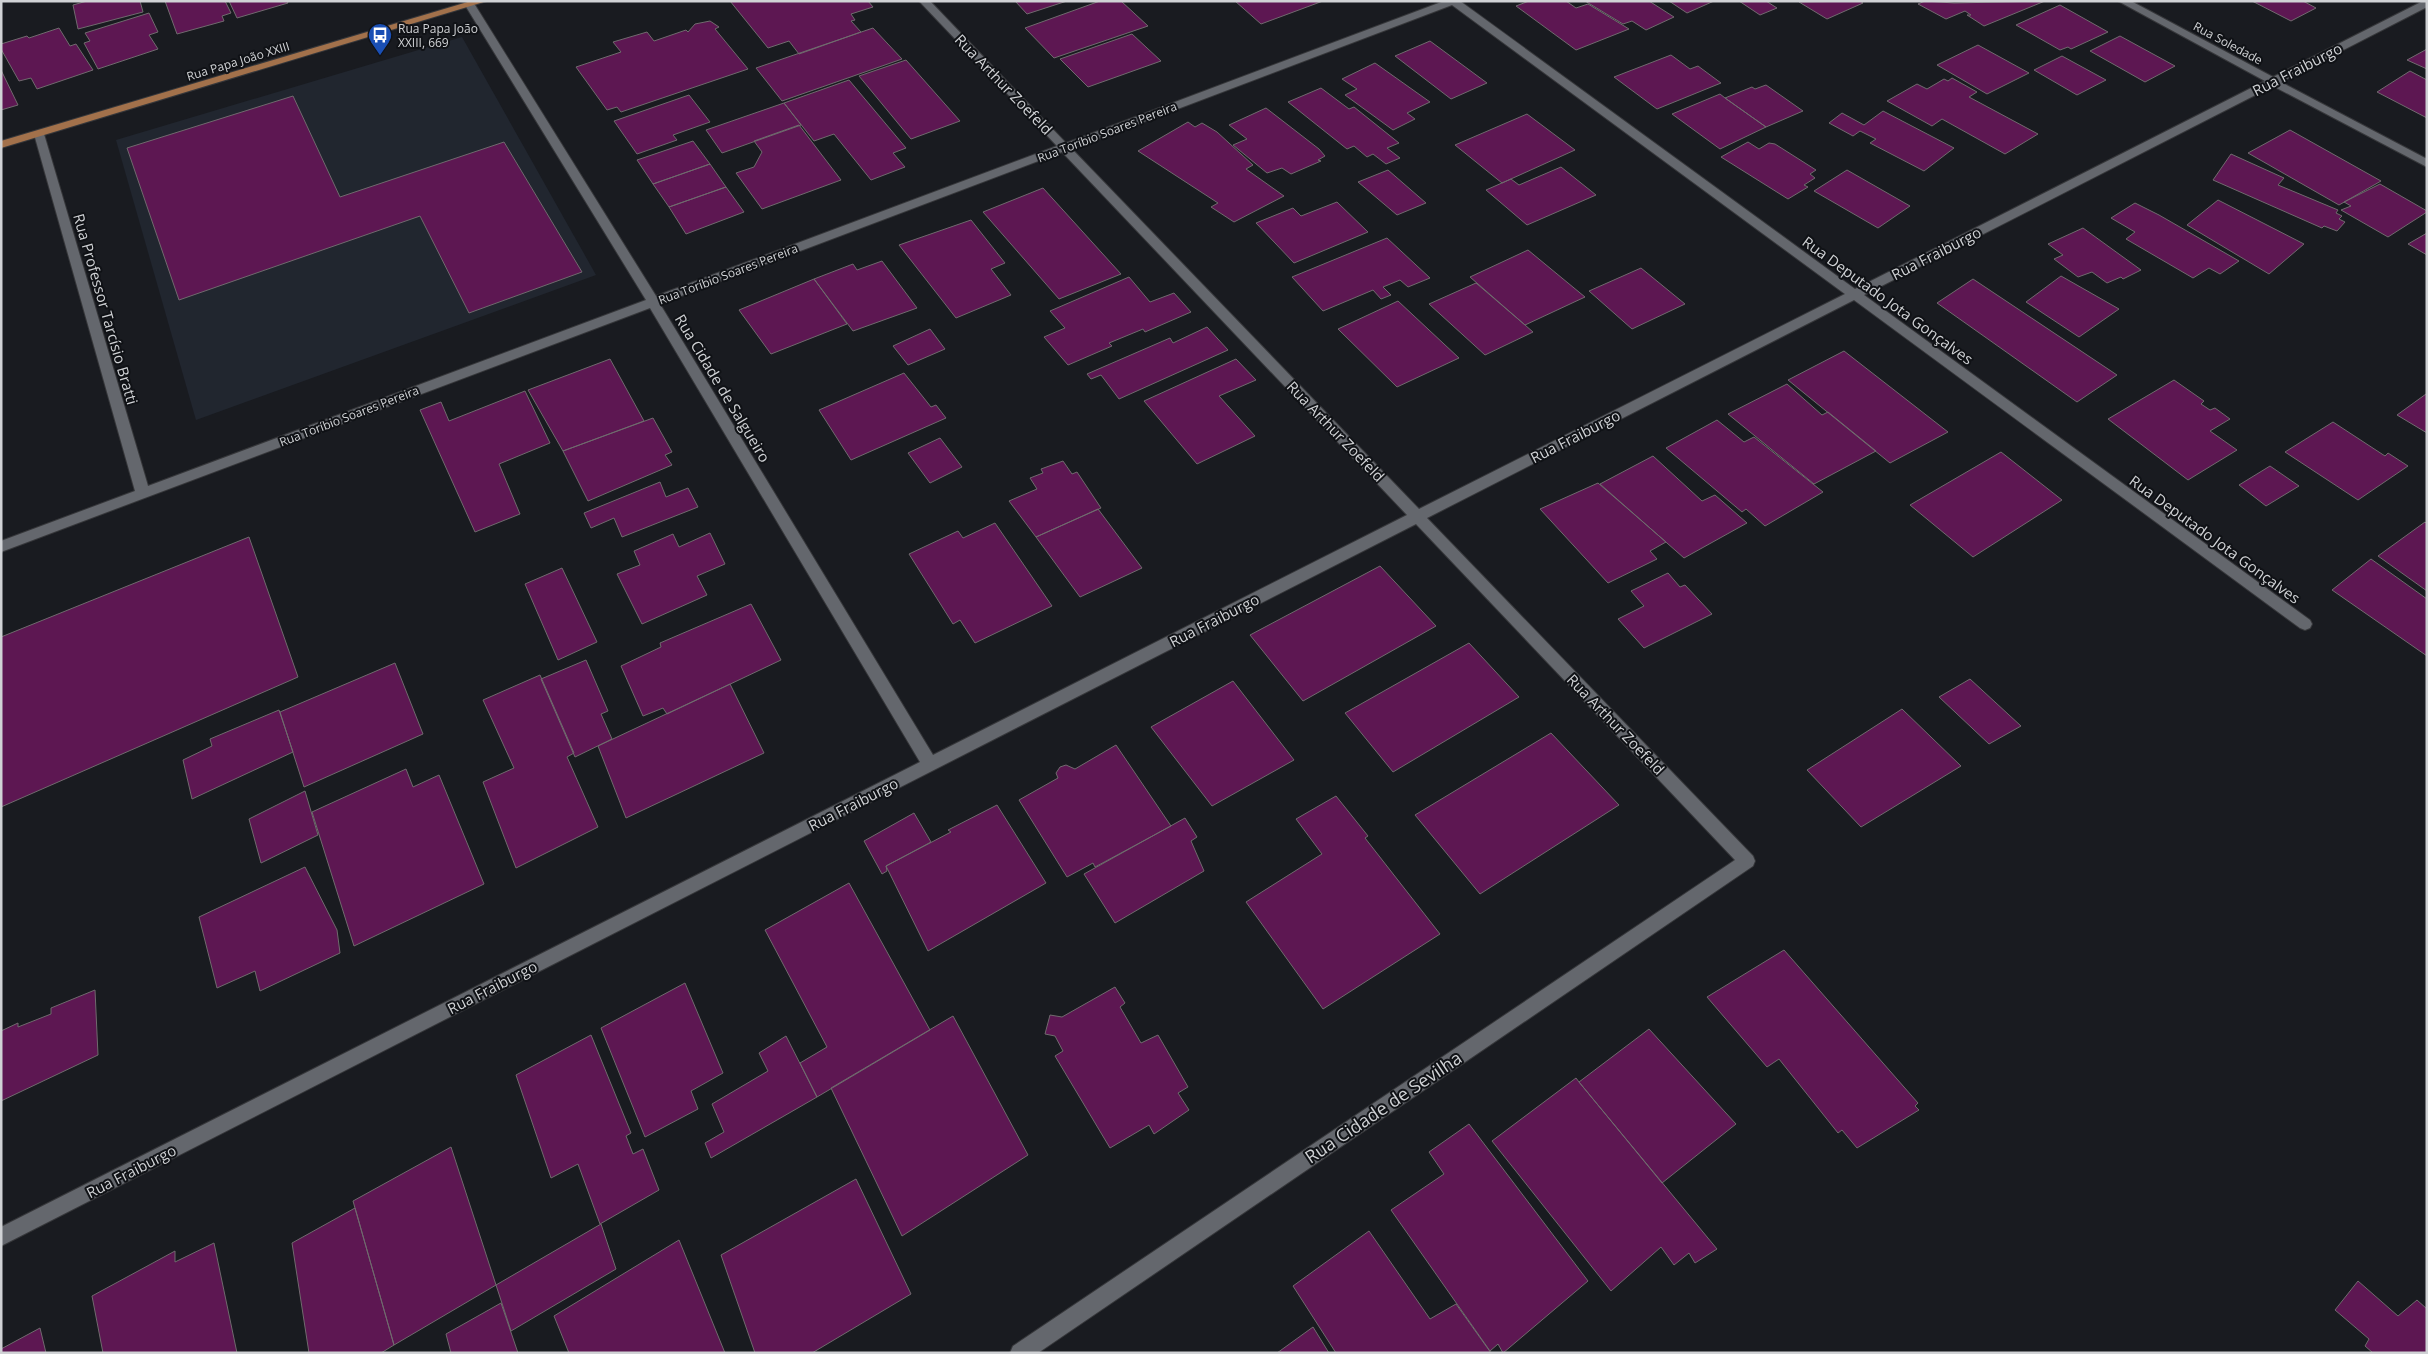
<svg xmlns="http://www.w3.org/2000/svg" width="2428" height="1354" viewBox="0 0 2428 1354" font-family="'Open Sans',sans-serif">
  <rect width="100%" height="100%" fill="#191b20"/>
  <path fill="#21262f" d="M462 37 596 275 196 420 116 140Z"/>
  <path fill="#5d1752" stroke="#706a6e" d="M87 1H140L143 12 78 29 73 5Z
    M165 1H225L231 13 222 16 224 21 177 34Z
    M229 1H287L288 3 237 18Z
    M730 1H868L873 7 851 14 855 20 851 21 861 32 799 54 789 41 768 48Z
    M1015 1H1067L1027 14Z
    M1100 1H1121L1148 26 1054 58 1025 28Z
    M1235 1H1323L1261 24Z
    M1529 1H1566L1576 8 1588 4 1629 29 1576 50 1516 6Z
    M1585 1H1649L1674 17 1646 30 1632 21 1623 24Z
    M1669 1H1714L1687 13Z
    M1739 1H1766L1777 8 1760 15Z
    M1860 1 1863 3 1827 19 1799 2Z
    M1925 1 1954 3 2045 1 1984 26 1967 15H1971L1965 11 1946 19 1918 4Z
    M2252 1H2303L2316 8 2291 21Z
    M2060 5 2108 32 2071 49 2068 47 2060 50 2016 25Z
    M149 13 158 32 149 35 158 49 98 69 84 43 90 41 85 33Z
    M710 21 719 27 715 29 748 69 621 112 617 107 607 110 576 67 621 52 613 42 647 32 654 41 686 30 688 32 695 24Z
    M59 28 70 46 76 44 93 70 37 89 31 78 19 81 1 49V44L27 36 29 38Z
    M873 28 902 59 782 101 756 68Z
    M1132 34 1161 61 1088 87 1060 59Z
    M2120 36 2175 66 2145 82 2090 51Z
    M1430 41 1487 83 1451 99 1395 56Z
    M1978 45 2029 73 1987 94 1937 65Z
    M2427 49V69L2407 60Z
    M1671 55 1690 69 1698 66 1721 83 1657 109 1614 77Z
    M2062 56 2106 80 2077 95 2034 70Z
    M906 60 960 121 911 139 859 76Z
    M1375 63 1430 102 1407 113 1415 119 1393 130 1345 95 1357 89 1342 79Z
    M1 70 18 105 1 110Z
    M2410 71 2427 80V118L2377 92Z
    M1952 78 1977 92 1969 97 2038 134 2005 154 1942 119 1932 126 1887 101 1917 84 1927 89 1944 79 1948 81Z
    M849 80 906 148 893 153 905 167 871 180 834 134 814 141 784 103Z
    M1766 85 1803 111 1766 127 1725 98 1752 87 1755 89Z
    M1321 88 1349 109 1354 107 1399 143 1387 148 1400 158 1386 164 1373 154 1367 157 1354 146 1347 149 1288 102Z
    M1720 94 1725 98 1766 127 1720 149 1672 114Z
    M689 95 710 122 673 135 677 140 637 154 614 121Z
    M293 96 340 197 504 142 582 272 469 313 420 216 179 300 127 148Z
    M784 103 801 125 722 153 706 130Z
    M1266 108 1319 149 1325 156 1318 160 1321 161 1291 174 1282 168 1267 173 1233 145 1247 139 1229 125Z
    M1883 111 1954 148 1924 171 1870 143 1876 139 1860 131 1853 136 1829 123 1842 113 1864 125Z
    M1527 114 1575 150 1502 183 1455 145Z
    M1188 122 1195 127 1202 123 1217 132 1253 165 1246 169 1284 196 1234 222 1211 207 1218 203 1138 151Z
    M799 125 841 180 762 209 736 173 754 167 762 152 754 141Z
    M2290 130 2381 181 2339 205 2248 153Z
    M693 141 710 164 653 184 637 160Z
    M1748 142 1759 149 1769 143 1775 144 1816 170 1810 174 1815 178 1804 185 1808 187 1788 199 1721 157Z
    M2231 154 2284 178 2278 185 2338 210 2336 213 2342 216 2339 219 2345 222 2337 231 2324 226 2322 228 2213 180Z
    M710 164 726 187 669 207 653 184Z
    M1561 167 1596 195 1527 225 1486 190 1511 179 1519 185Z
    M1388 170 1426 203 1397 215 1358 182Z
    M1847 170 1910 206 1878 228 1814 191Z
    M2380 184 2427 211V212L2388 237 2341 210 2351 206 2344 202Z
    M726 187 744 212 686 234 669 207Z
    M1043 188 1121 274 1059 299 983 212Z
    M2218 200 2304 244 2269 274 2187 225Z
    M1337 202 1368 232 1294 263 1256 223 1293 208 1301 216Z
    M2135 203 2159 215 2239 261 2220 274 2209 268 2193 278 2126 239 2135 232 2111 218Z
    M971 220 1005 263 991 269 1011 295 956 318 899 245Z
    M2083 228 2141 270 2123 279 2121 277 2107 283 2092 272 2078 277 2054 259 2063 255 2048 244Z
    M2427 233V255L2408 244Z
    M1387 238 1430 278 1408 287 1400 280 1383 287 1391 295 1381 299 1373 290 1323 311 1292 277Z
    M1528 250 1585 297 1525 325 1470 277Z
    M882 261 917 308 853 331 814 279 853 264 857 270Z
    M1641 268 1685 304 1632 329 1589 291Z
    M2061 276 2119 309 2079 337 2026 302Z
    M1129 277 1150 302 1174 293 1191 312 1145 332 1143 329 1109 343 1112 346 1068 365 1044 337 1065 328 1050 311Z
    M814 279 847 324 771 354 739 310Z
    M1973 279 2117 375 2077 402 1937 303Z
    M1476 283 1525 325 1533 332 1485 355 1429 304Z
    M1398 301 1459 358 1397 387 1338 329Z
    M1207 327 1228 350 1119 399 1101 375 1091 379 1087 374 1170 338 1173 343Z
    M930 329 945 349 908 365 893 346Z
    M1844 351 1948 432 1890 463 1788 380Z
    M610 359 644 421 563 451 528 390Z
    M1236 359 1256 380 1219 396 1255 436 1197 464 1144 401Z
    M904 373 931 407 936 405 946 418 851 460 819 410Z
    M2174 380 2204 401 2201 404 2210 410 2215 408 2230 419 2210 431 2237 450 2188 480 2108 419Z
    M1787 384 1822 415 1828 412 1876 451 1814 484 1728 414Z
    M525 391 550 443 499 464 520 514 475 532 420 410 441 402 449 421Z
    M2426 394 2427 395V433L2397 415Z
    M653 418 672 452 665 455 672 465 588 501 563 451Z
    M1717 420 1744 442 1754 437 1823 492 1765 526 1746 509 1742 512 1666 448Z
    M2333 422 2385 456 2388 453 2408 466 2358 500 2285 452Z
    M940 438 962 467 930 483 908 453Z
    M2001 452 2062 500 1973 557 1910 505Z
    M1653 456 1702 501 1715 495 1747 523 1684 558 1600 484Z
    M1063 461 1072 474 1077 472 1101 508 1036 537 1009 501 1037 489 1030 478 1043 473 1041 469Z
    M2270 466 2299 486 2266 506 2239 485Z
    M660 482 666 497 688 488 698 507 622 537 614 518 591 528 584 513Z
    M1598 483 1666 542 1650 551 1657 559 1608 583 1540 509Z
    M1098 509 1142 568 1080 597 1036 537Z
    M2425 522 2427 524V591L2378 556Z
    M995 523 1052 606 975 643 960 620 953 624 909 554 958 531 963 538Z
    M710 533 725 564 697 576 707 595 642 624 617 574 640 565 634 551 673 534 679 547Z
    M249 537 298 677 1 807V637Z
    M2371 559 2427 599V656L2332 590Z
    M1380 566 1436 626 1303 701 1250 635Z
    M562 568 597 642 558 660 525 584Z
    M1668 573 1680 587 1685 585 1712 614 1644 648 1618 619 1644 606 1631 591Z
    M751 604 781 660 667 714 663 708 643 716 621 666 661 647 660 643Z
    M1469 643 1519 697 1393 772 1345 713Z
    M586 660 608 711 601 714 612 739 575 757 541 679Z
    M395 663 423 734 304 787 280 712Z
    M540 675 574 753 567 757 598 827 516 868 483 782 514 768 483 700Z
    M1970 679 2021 726 1989 744 1939 697Z
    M1233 681 1294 760 1212 806 1151 727Z
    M730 684 764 753 626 818 598 746Z
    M1902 709 1961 766 1861 827 1807 770Z
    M279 710 293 752 192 799 183 760 212 746 210 739Z
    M1551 733 1619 805 1480 894 1415 815Z
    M1116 745 1171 826 1095 867 1093 863 1067 877 1019 800 1058 778 1056 773 1060 767 1066 765 1075 769Z
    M406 769 413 787 439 775 484 884 354 946 312 812Z
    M305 791 318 835 261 863 249 819Z
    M1336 796 1368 836 1365 838 1440 934 1323 1009 1246 902 1322 854 1296 819Z
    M997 805 1046 883 928 951 886 866 951 832 948 830Z
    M914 813 931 842 886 866 887 871 882 874 864 841Z
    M1185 818 1197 837 1191 841 1204 871 1115 923 1084 874Z
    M305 867 337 930 340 953 260 991 255 971 217 988 199 917Z
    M849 883 930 1030 817 1097 800 1063 827 1047 765 930Z
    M1784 950 1918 1103 1915 1106 1919 1110 1857 1148 1842 1130 1838 1133 1779 1059 1767 1067 1707 997Z
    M685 983 723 1073 691 1091 698 1109 645 1137 601 1028Z
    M1115 987 1125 1003 1120 1007 1141 1043 1158 1035 1188 1087 1178 1093 1189 1110 1154 1134 1149 1125 1110 1148 1055 1056 1063 1051 1055 1036 1045 1034 1050 1015 1062 1017Z
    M95 990 98 1055 1 1101V1031L18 1023V1027L51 1014V1008Z
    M953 1016 1028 1155 902 1236 831 1088Z
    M1649 1029 1736 1124 1662 1183 1579 1082Z
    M591 1035 631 1133 626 1136 633 1154 643 1149 659 1190 600 1224 578 1164 551 1178 516 1075Z
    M786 1036 817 1097 711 1158 705 1143 724 1132 712 1104 768 1071 759 1053Z
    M1576 1078 1579 1082 1717 1249 1695 1263 1689 1253 1674 1265 1661 1247 1611 1291 1492 1141Z
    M1469 1124 1588 1281 1503 1353 1498 1344 1490 1351 1391 1210 1444 1174 1429 1152Z
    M451 1147 496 1285 394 1345 353 1201Z
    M856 1179 911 1294 812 1353H755L721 1255Z
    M355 1208 394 1345 381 1353H309L292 1243Z
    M601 1224 616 1269 511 1331 496 1285Z
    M1369 1231 1430 1319 1456 1304 1491 1353H1336L1293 1286Z
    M679 1240 725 1353H569L554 1316Z
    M214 1243 237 1353H103L92 1296 175 1251V1262Z
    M2358 1281 2398 1316 2417 1300 2427 1309V1353H2373L2365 1346 2369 1339 2335 1310Z
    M501 1303 518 1353H451L446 1334Z
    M1313 1327 1329 1353H1277Z
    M40 1328 46 1353H1V1349Z"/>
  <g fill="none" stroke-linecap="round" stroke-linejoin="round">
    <g stroke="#36373a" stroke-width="2">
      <path id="minor" d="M919 1H930L1066 143 1444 1H1460L1855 289 2265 81 2118 1H2131L2273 77 2423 1H2427V7L2281 82 2427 159V167L2273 86 1864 295 2310 620 2312 624 2310 628 2305 630 2300 628 1854 300 1427 518 1753 856 1755 861 1753 866 1038 1353H1010L1013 1346 1735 860 1416 524 1 1246V1227L920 762 650 308 1 552V541L135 491 34 134 35 132H43L44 134 148 486 646 300 465 5 466 3 475 5 656 296 1057 146ZM1452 5 1845 294 1419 509 1072 149ZM1062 152 1407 515 933 755 660 304Z"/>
    </g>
    <g stroke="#36373a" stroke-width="2">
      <path id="major" d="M471 1H487L1 148V141Z"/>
    </g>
    <use href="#minor" fill="#64676d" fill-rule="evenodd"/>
    <use href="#major" fill="#a2714b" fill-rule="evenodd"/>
  </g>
  <defs>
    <g id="bus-pin" transform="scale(1.25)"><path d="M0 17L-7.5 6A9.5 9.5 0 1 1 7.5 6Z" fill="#1a4fb4" stroke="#101216"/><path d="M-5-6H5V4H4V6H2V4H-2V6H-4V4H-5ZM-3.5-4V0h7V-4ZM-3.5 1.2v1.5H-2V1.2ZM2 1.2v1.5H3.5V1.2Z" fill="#fff"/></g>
  </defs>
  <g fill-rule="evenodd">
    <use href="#bus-pin" x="380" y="35"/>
  </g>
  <g text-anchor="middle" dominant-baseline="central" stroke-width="4" stroke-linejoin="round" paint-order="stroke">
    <g font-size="12" fill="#d0d2d5" stroke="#101216" text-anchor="start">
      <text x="398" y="28">Rua Papa João<tspan x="398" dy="14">XXIII, 669</tspan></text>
    </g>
    <g font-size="12" fill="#d0d2d5" stroke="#101216">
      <text transform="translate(2228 43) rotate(28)">Rua Soledade</text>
      <text transform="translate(238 61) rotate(-17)">Rua Papa João XXIII</text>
      <text transform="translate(1107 132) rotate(-21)">Rua Toríbio Soares Pereira</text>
      <text transform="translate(728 274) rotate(-21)">Rua Toríbio Soares Pereira</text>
      <text transform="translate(349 416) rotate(-21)">Rua Toríbio Soares Pereira</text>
    </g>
    <g font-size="15" fill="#d0d2d5" stroke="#101216">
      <text transform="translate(2297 69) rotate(-27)">Rua Fraiburgo</text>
      <text transform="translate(1004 84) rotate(46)">Rua Arthur Zoefeld</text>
      <text transform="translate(1936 253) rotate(-27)">Rua Fraiburgo</text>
      <text transform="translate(1888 300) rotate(36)">Rua Deputado Jota Gonçalves</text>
      <text transform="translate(106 309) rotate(74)">Rua Professor Tarcísio Bratti</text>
      <text transform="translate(723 388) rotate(59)">Rua Cidade de Salgueiro</text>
      <text transform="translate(1336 431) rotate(46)">Rua Arthur Zoefeld</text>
      <text transform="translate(1575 436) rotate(-27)">Rua Fraiburgo</text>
      <text transform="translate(2215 539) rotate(36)">Rua Deputado Jota Gonçalves</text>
      <text transform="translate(1214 620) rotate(-27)">Rua Fraiburgo</text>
      <text transform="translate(1616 724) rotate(46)">Rua Arthur Zoefeld</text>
      <text transform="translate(853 804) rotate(-27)">Rua Fraiburgo</text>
      <text transform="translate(492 987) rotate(-27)">Rua Fraiburgo</text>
      <text transform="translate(131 1171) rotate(-27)">Rua Fraiburgo</text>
    </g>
    <g font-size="18" fill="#d0d2d5" stroke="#101216">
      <text transform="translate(1383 1107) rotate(-34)">Rua Cidade de Sevilha</text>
    </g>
  </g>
  <rect width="2428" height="1354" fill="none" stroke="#d0d2d5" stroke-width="5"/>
</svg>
